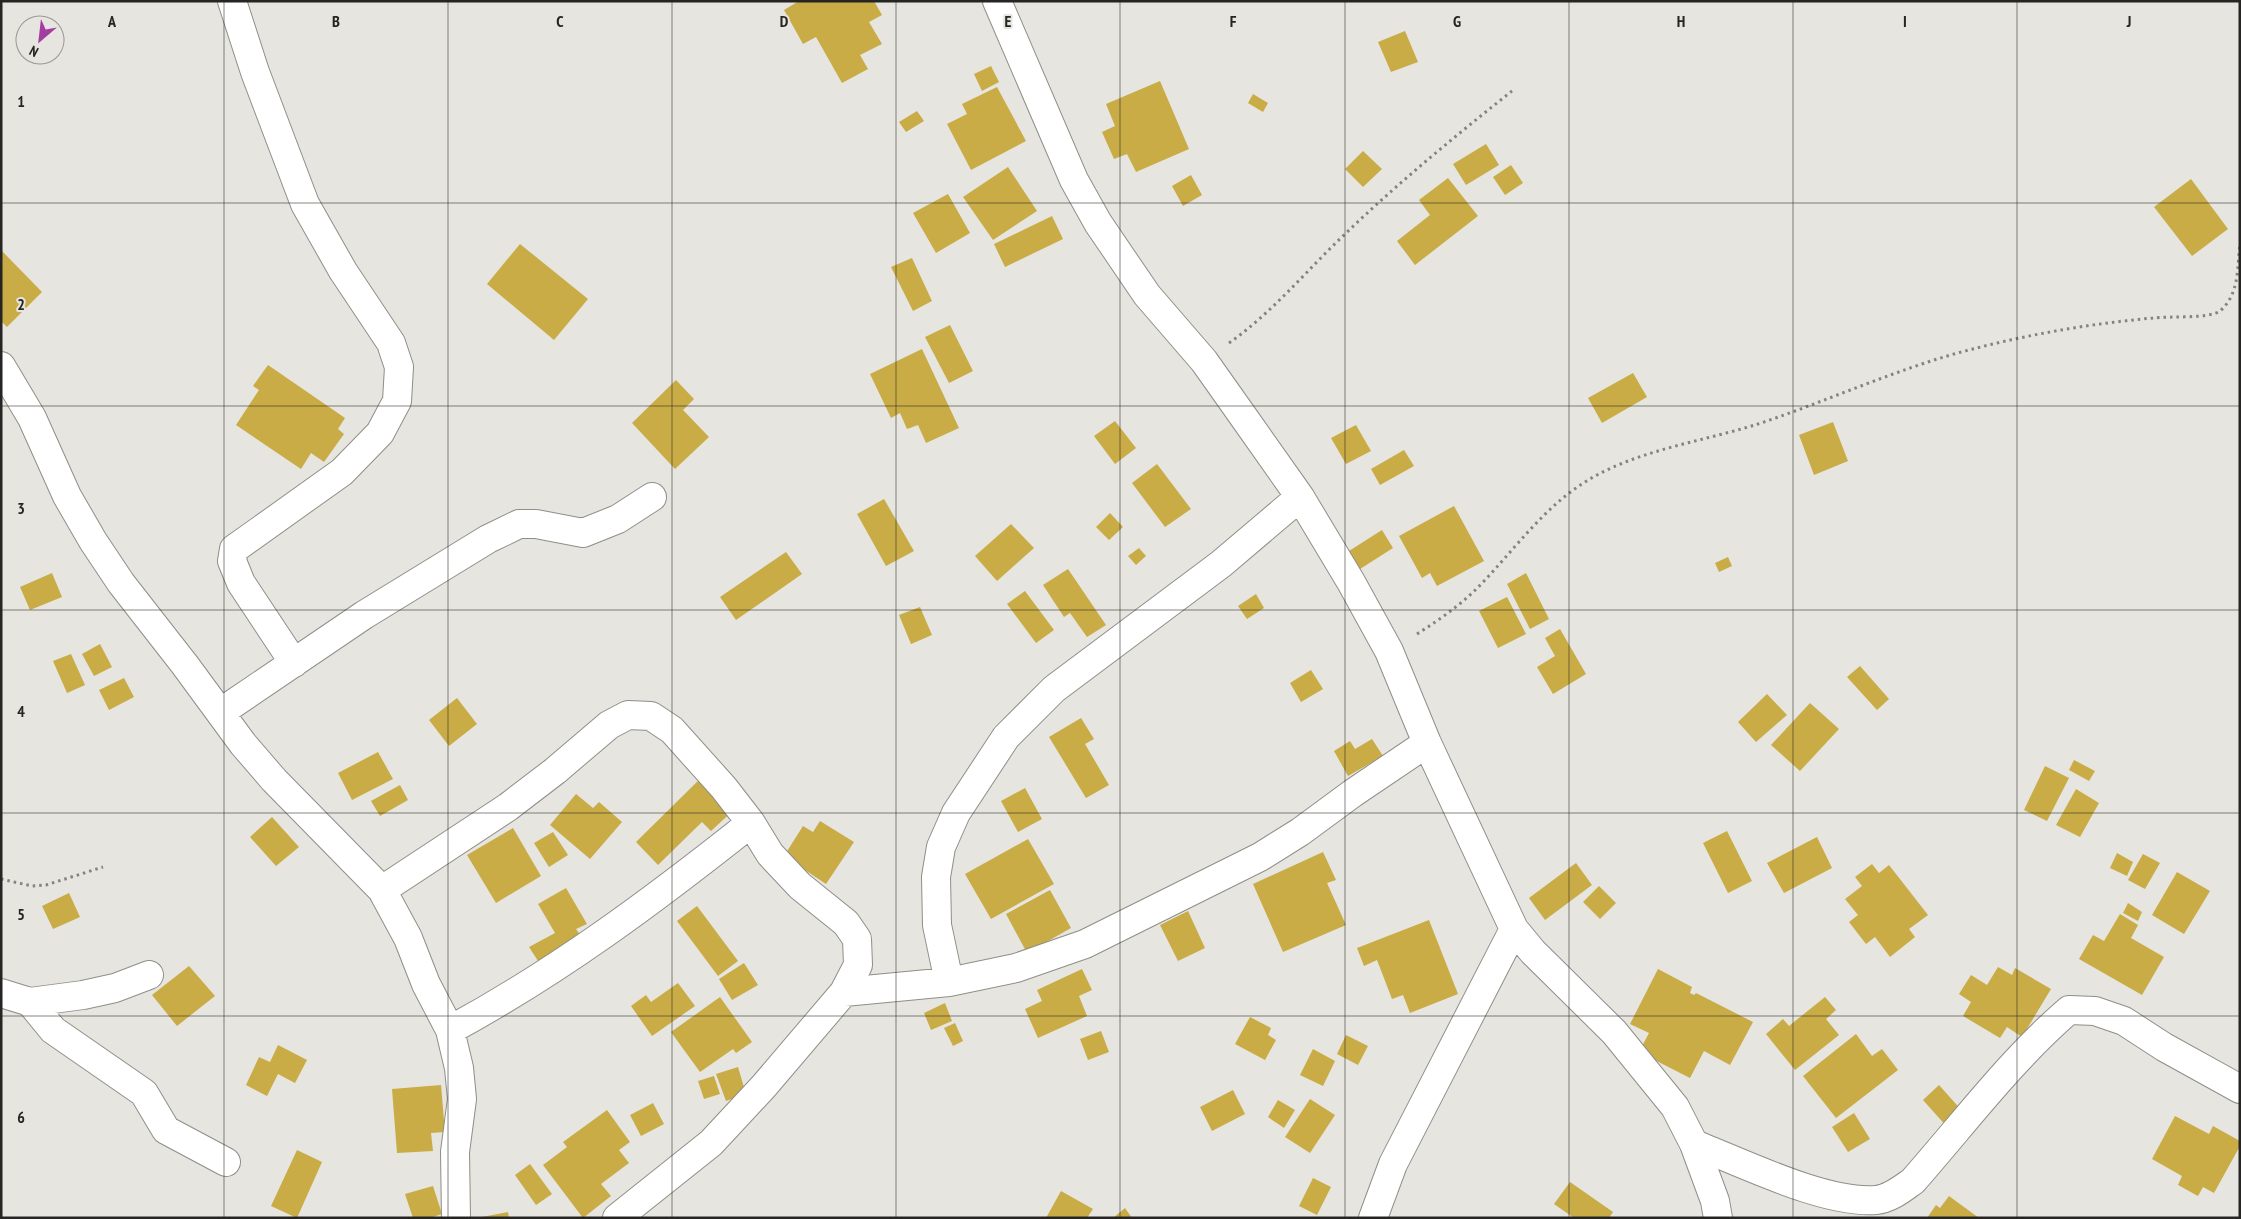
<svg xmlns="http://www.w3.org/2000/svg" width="2241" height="1219" viewBox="0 0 2241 1219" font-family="'PT Sans Narrow',sans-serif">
  <rect width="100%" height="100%" fill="#e6e5df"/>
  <path fill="#c9ac45" d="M799 1H874L882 15 869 22 882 44 860 55 868 69 842 83 816 37 803 44 784 10Z
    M1405 31 1418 62 1391 72 1378 42Z
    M991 66 999 82 982 91 974 74Z
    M1160 81 1189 149 1136 172 1127 154 1114 159 1102 132 1115 126 1106 104Z
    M997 87 1026 141 971 170 947 124 967 114 962 104Z
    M1253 94 1268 103 1263 112 1248 103Z
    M917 111 924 121 906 132 899 122Z
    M1486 144 1499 165 1466 185 1453 164Z
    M1363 151 1382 169 1363 187 1345 169Z
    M1511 165 1523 183 1505 195 1493 177Z
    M1008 167 1037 211 993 240 963 197Z
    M1191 175 1202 195 1183 206 1172 186Z
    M1448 178 1478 216 1415 265 1397 241 1430 215 1419 200Z
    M2191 179 2228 229 2192 256 2154 207Z
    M948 194 970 233 936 253 913 213Z
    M1052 216 1063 239 1005 267 994 244Z
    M520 244 588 299 554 340 487 284Z
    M1 250 42 292 7 327 1 321Z
    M912 258 932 301 913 311 891 267Z
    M950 325 973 371 949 383 925 337Z
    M922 349 959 428 926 443 918 425 907 429 900 413 891 418 870 374Z
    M268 365 345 418 338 429 344 434 324 462 311 453 301 469 236 425 259 390 253 386Z
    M1633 373 1647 397 1602 423 1588 398Z
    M676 380 694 399 683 410 709 437 675 469 632 423Z
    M1115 421 1136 448 1115 464 1094 436Z
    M1833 422 1848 461 1814 475 1799 435Z
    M1356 425 1371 451 1346 464 1331 438Z
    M1404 450 1414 466 1380 485 1371 469Z
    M1157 464 1191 509 1165 527 1132 483Z
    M884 499 914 551 886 566 857 514Z
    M1454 506 1484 561 1437 586 1430 573 1422 578 1399 536Z
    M1110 513 1123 527 1109 540 1096 527Z
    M1011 524 1034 548 997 581 975 556Z
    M1382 530 1393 548 1360 569 1349 551Z
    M1139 548 1146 556 1136 565 1128 556Z
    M786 552 802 574 736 620 720 597Z
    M1728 557 1732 566 1719 572 1715 563Z
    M1068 569 1106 625 1087 637 1070 613 1064 617 1043 585Z
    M52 573 62 597 30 610 20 587Z
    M1526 573 1549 619 1530 629 1507 584Z
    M1025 591 1054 630 1036 643 1007 604Z
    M1256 594 1264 608 1247 619 1238 606Z
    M1507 597 1526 634 1498 648 1479 611Z
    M920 607 932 635 911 644 899 615Z
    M1560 629 1586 674 1553 694 1537 667 1555 656 1545 638Z
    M100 644 112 667 94 676 82 654Z
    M71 654 85 685 67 693 53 661Z
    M1860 666 1889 699 1877 710 1847 677Z
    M1311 670 1323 689 1301 702 1290 683Z
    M124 678 134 697 109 710 99 690Z
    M1767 694 1787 715 1756 742 1738 722Z
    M457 698 477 724 449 746 429 720Z
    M1810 703 1839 729 1800 771 1771 745Z
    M1081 718 1094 739 1085 744 1109 785 1086 798 1049 737Z
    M1372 739 1383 756 1348 776 1334 751 1350 741 1355 749Z
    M378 752 393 779 352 800 338 773Z
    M2074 760 2095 771 2089 781 2069 770Z
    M2045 766 2069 778 2047 821 2024 810Z
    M704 775 736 808 711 831 702 822 658 865 636 842Z
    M400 785 408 800 380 816 371 801Z
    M1025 788 1042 819 1018 832 1001 801Z
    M2076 789 2099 803 2080 837 2056 825Z
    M576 794 593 808 599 802 622 822 590 859 550 825Z
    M272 817 299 847 276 866 250 837Z
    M820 821 854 842 826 884 784 856 803 826 813 832Z
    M513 828 541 876 496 903 467 855Z
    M1727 831 1752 881 1728 893 1703 843Z
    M553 832 568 855 549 867 534 843Z
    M1817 837 1832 868 1784 893 1767 863Z
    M1028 839 1054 884 991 919 965 874Z
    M1323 852 1336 880 1327 883 1346 925 1283 952 1253 884Z
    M2117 853 2133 862 2127 876 2110 868Z
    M2143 854 2160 863 2145 889 2128 880Z
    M1576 863 1592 885 1545 920 1529 898Z
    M1872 864 1879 873 1889 865 1928 915 1909 929 1915 937 1890 957 1875 937 1866 944 1849 922 1858 915 1845 899 1862 886 1855 877Z
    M2177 872 2210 891 2184 934 2152 915Z
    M1599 886 1616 903 1600 919 1583 902Z
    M566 888 587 924 576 929 583 939 540 964 529 947 555 933 538 904Z
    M1050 890 1071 928 1027 953 1006 914Z
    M69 893 80 917 53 929 42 906Z
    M2128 903 2142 912 2138 921 2123 913Z
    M697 906 738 961 718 976 677 921Z
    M1188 911 1205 948 1178 961 1160 925Z
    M2120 914 2138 925 2131 938 2164 957 2142 995 2079 959 2093 935 2104 941Z
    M1429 920 1458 994 1410 1013 1403 995 1392 999 1377 960 1364 966 1357 948Z
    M744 963 758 985 732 1000 719 979Z
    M189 966 215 996 177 1026 152 995Z
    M1998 967 2012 975 2015 968 2051 989 2022 1037 2007 1027 2000 1038 1963 1016 1971 1002 1959 994 1971 975 1987 985Z
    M1082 969 1092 990 1079 996 1087 1016 1038 1038 1025 1009 1042 1001 1037 990Z
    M1658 969 1692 987 1690 993 1694 995 1696 993 1753 1022 1730 1065 1704 1051 1690 1078 1639 1052 1649 1033 1630 1024Z
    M678 983 695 1006 652 1036 631 1006 646 995 651 1002Z
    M720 997 752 1042 736 1053 733 1049 700 1072 671 1032Z
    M1825 997 1836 1010 1826 1019 1839 1035 1795 1070 1766 1034 1783 1019 1789 1026Z
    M945 1003 952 1021 931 1030 924 1013Z
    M1250 1017 1271 1028 1268 1035 1276 1040 1265 1060 1235 1044Z
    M955 1023 963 1041 953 1046 944 1028Z
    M1101 1031 1109 1052 1088 1060 1080 1039Z
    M1856 1034 1872 1056 1882 1049 1898 1070 1836 1118 1803 1076Z
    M1346 1035 1368 1046 1358 1065 1337 1054Z
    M278 1045 307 1060 295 1083 278 1074 267 1096 246 1085 259 1057 270 1062Z
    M1313 1049 1335 1061 1323 1086 1300 1075Z
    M738 1067 746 1094 726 1101 716 1074Z
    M714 1076 720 1094 704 1099 698 1081Z
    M441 1085 445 1132 431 1133 433 1151 397 1153 392 1089Z
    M1939 1085 1964 1113 1948 1128 1923 1100Z
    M1233 1090 1245 1114 1212 1131 1200 1107Z
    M1310 1099 1335 1115 1310 1153 1285 1137Z
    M1278 1100 1295 1110 1284 1128 1268 1117Z
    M653 1103 664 1124 641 1136 630 1115Z
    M607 1110 630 1142 619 1150 629 1163 601 1184 611 1196 583 1218 543 1165 567 1147 563 1142Z
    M1854 1113 1870 1139 1848 1152 1832 1127Z
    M2175 1116 2209 1134 2213 1126 2240 1141V1146L2214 1193 2203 1187 2198 1196 2178 1185 2182 1176 2152 1159Z
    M297 1150 322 1162 297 1218 271 1206Z
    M530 1164 552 1194 536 1205 515 1175Z
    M1313 1178 1331 1187 1317 1215 1299 1206Z
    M1570 1182 1613 1212 1609 1218H1574L1554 1204Z
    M433 1186 442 1214 430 1218H413L405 1194Z
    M1061 1191 1093 1209 1087 1218H1046Z
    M1949 1196 1979 1218H1927L1936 1205 1940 1208Z
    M1125 1208 1132 1218H1113Z
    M508 1212 509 1218H482V1217Z"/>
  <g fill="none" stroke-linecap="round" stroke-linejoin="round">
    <g stroke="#8f8e88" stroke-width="30">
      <path id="street" d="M232 1 255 72 305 204 343 271 391 343 399 367 397 401 380 433 342 472 234 549 232 561 241 583 294 663
        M997 1 1074 180 1098 223 1147 295 1204 361 1245 419 1300 497 1351 582 1389 651 1427 743 1514 929 1533 952 1614 1032 1675 1107 1694 1144 1715 1201 1718 1218
        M1 366 32 418 67 496 93 541 121 583 185 665 243 744 274 780 382 890 408 938 426 984 450 1030 459 1068 462 1099 455 1152 456 1218
        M221 712 364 615 488 539 519 524H536L583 533 618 519 652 497
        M382 890 508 807 555 771 609 725 628 715 651 716 672 730 724 788 751 823 770 854 800 886 846 923 857 939 858 965 844 992 764 1086 711 1143 617 1218
        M949 982 937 925 936 877 941 847 956 813 1006 737 1054 689 1221 564 1300 497
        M844 992 949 982 1016 968 1085 944 1260 857 1300 832 1353 793 1427 743
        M1 993 30 1002 83 995 115 988 149 975
        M30 1002 53 1030 144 1093 166 1130 226 1162
        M450 1030C559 971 654 900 751 823
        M1694 1144C1743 1163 1825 1204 1876 1200 1890 1199 1903 1188 1913 1181 1964 1123 2011 1060 2069 1010L2095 1011 2124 1021 2164 1047 2240 1089
        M1373 1218 1393 1164 1514 929"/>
    </g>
    <path stroke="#84837f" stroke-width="3" stroke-dasharray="2.5 4" stroke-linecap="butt" d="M1229 343C1272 313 1307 270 1345 234 1398 183 1454 137 1512 91
      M1417 634C1442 618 1465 602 1485 580 1517 546 1545 507 1585 482 1636 450 1701 442 1758 424 1824 402 1888 373 1954 354 2019 336 2086 324 2153 318 2169 316 2209 319 2220 311 2240 294 2237 266 2240 244
      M1 879 32 886 46 885 103 867"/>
    <use href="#street" stroke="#fff" stroke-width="28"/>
  </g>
  <path fill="none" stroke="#262523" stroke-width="1" stroke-opacity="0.55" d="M224 1V1218M448 1V1218M672 1V1218M896 1V1218M1120 1V1218M1345 1V1218M1569 1V1218M1793 1V1218M2017 1V1218M1 203H2240M1 406H2240M1 610H2240M1 813H2240M1 1016H2240"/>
  <g font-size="16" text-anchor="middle" font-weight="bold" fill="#262523" stroke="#e6e5df" stroke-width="4" stroke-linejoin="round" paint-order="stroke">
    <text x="112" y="27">A</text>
    <text x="336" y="27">B</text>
    <text x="560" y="27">C</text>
    <text x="784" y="27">D</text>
    <text x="1008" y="27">E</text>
    <text x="1233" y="27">F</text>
    <text x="1457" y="27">G</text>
    <text x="1681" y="27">H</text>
    <text x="1905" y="27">I</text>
    <text x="2129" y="27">J</text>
    <text x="21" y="107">1</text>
    <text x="21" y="310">2</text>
    <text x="21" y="514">3</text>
    <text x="21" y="717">4</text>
    <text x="21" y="920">5</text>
    <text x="21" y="1123">6</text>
  </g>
  <rect width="2241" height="1219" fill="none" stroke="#262523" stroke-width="5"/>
  <g transform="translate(40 40) rotate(208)"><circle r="24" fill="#e6e5df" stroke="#999894"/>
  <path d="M0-4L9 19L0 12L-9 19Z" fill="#a43da0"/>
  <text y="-8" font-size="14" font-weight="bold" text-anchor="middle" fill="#262523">N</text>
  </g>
</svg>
